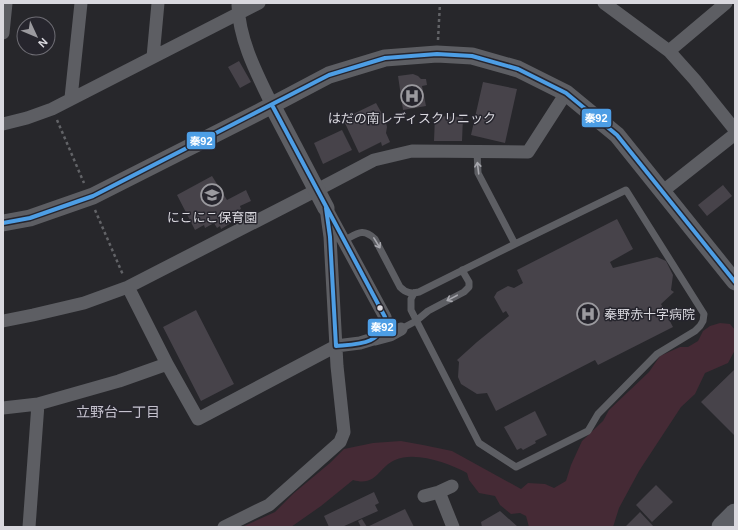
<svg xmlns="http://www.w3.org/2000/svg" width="738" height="530" viewBox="0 0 738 530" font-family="Helvetica,'Noto Sans JP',sans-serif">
  <rect width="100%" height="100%" fill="#27272b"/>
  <path fill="#452a35" d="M720 323 730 324 735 330V350L728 363 705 373 695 394 681 407 639 471 619 508 613 527H529L526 516 520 513 511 514 500 505 495 496 479 493 469 480 467 473C448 463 416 451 395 460 378 467 377 487 353 480L321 506 291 527H242L275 512 294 493 330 463 344 449 373 443 401 441 423 445 452 451 521 489 528 483 545 484 554 488 566 481 571 465 582 441 603 421 609 410 649 372 660 356 680 347H688L698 341 703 331 710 326Z"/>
  <path fill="#47434a" d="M239 61 251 82 240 88 228 67Z
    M413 74 418 76 421 79H426L427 85 422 86 426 106 403 110 398 76Z
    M483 82 517 89 505 143 471 135Z
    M376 103 385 119 387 127 386 133 390 142 382 146 381 142 359 153 343 119Z
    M435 116 463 117 462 141H434Z
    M342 130 352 150 323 164 314 143Z
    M212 176 227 200 246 190 251 201 240 206 241 209 227 216 231 223 221 229 220 226 217 228 214 223 205 228 204 225 195 230 177 195Z
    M723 185 732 196 707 216 698 205Z
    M617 219 633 249 610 262 613 268 657 257 666 261 673 275 671 290 674 292 661 304 673 327 598 365 595 360 496 411 487 393 477 394 461 384 458 377 459 362 457 360 477 342 509 316 506 311 503 313 494 297 497 292 508 286 514 288 523 283 517 270Z
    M196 310 234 384 201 401 163 327Z
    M735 369V436L701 402Z
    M535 411 547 435 535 441 536 443 523 450 521 448 517 450 504 427Z
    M656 485 673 502 652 522 636 505Z
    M374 492 379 503 375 505 378 511 342 527H329L324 516Z
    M405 509 414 527H367Z
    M500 511 518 527H482L481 522Z
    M640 512 654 527H625Z
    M362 519 367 527H361L358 521Z"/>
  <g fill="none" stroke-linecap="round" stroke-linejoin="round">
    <path stroke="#626367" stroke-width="2.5" stroke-dasharray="3 3" stroke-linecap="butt" d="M438 40 440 3
      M57 120 84 183
      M95 210 123 275"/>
    <path stroke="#5d5e63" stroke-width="7" d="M345 240C358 233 363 228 375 239L400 287C406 293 411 294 419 292L515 244 478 173 477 151
      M414 293 411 299V310L479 443 516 467 588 431 598 414 657 354 695 331 700 326 703 321 704 314 626 190 515 244
      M401 329 416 321 428 311 464 292 469 287V282L462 270"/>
    <path stroke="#5d5e63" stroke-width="13" d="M604 3 669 51 695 80 735 130
      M238 5C239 40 257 74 272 105
      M3 33 6 3
      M669 51 726 3
      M153 57 158 3
      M71 98 81 3
      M3 124 27 118 52 109 259 3
      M663 191 735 134
      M128 287 167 364 198 419 336 346 360 343 373 339 377 337 384 329 386 324 385 317 326 208
      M3 321 33 315 84 303 128 287 317 190 374 160 412 151 528 152 566 93
      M375 339 390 335 401 329
      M3 408 38 404 119 381 167 364
      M439 492 453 527
      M424 496 439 492 452 486
      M29 527 38 404
      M224 527 269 505 340 442 344 432 337 366 330 237 327 215"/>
    <path stroke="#5d5e63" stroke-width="17" d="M272 105 326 208
      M3 223 30 218 93 196 259 112 329 75 385 58 437 54 472 56 518 69 566 93 617 135 735 282"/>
    <path stroke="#5d5f65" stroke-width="21" d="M722 527 735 514"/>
    <g stroke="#26252d" stroke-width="7">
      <path id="bus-1" d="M272 105 385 317C382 345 359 344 336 346L330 237 326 208
        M3 223 30 218 93 196 329 75 385 58 437 54 472 56 518 69 566 93 617 135 735 282"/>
    </g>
    <use href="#bus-1" stroke="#4d9ee5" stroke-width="4"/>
  </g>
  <defs><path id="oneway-shaft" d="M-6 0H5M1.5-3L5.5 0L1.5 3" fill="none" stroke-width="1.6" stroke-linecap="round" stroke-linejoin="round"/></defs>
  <g stroke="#a7a7ad">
    <use href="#oneway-shaft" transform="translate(478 168) rotate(-97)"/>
    <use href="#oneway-shaft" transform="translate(377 243) rotate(58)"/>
    <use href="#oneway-shaft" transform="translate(452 298) rotate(152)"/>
  </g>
  <defs>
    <g id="hospital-ring" transform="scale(1.15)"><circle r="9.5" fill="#26252d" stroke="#9b9a9f" stroke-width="1.5"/><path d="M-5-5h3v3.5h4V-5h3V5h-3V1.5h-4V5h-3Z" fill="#9b9a9f"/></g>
    <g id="school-ring" transform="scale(1.15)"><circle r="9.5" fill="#26252d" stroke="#9b9a9f" stroke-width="1.5"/><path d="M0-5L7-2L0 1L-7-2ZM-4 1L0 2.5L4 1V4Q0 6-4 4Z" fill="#9b9a9f"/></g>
  </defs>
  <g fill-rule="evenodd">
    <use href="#hospital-ring" x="412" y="96"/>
    <use href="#school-ring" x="212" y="195"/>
    <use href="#hospital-ring" x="588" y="314"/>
  </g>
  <circle fill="#d9d8de" stroke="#26252d" stroke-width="1.5" cx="380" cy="308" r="3.5"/>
  <g text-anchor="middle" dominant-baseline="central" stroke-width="3" stroke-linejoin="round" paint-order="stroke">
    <g font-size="13" fill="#d9d8de" stroke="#26252d">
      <text x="412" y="118">はだの南レディスクリニック</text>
      <text x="212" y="217">にこにこ保育園</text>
      <text x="604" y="314" text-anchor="start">秦野赤十字病院</text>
    </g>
    <g font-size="14" fill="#c5c2ce" stroke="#26252d">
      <text x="118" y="412">立野台一丁目</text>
    </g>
  </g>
  <g stroke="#26252d" stroke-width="1.5">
    <rect x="581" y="108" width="31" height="20" rx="4" fill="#4d9ee5"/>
    <rect x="186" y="131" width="30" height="19" rx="4" fill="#4d9ee5"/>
    <rect x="367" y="318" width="30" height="19" rx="4" fill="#4d9ee5"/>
  </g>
  <g font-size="11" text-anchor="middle" font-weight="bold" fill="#fff">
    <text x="596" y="122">秦92</text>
    <text x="201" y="145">秦92</text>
    <text x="382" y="331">秦92</text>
  </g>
  <rect width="738" height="530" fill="none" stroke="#d9d8de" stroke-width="8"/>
  <g transform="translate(36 36) rotate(134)"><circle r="19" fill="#26252d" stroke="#6e6d74"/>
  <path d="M0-3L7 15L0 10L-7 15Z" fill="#9b9a9f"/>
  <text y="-6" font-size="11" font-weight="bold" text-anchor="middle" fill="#d9d8de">N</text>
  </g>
</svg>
